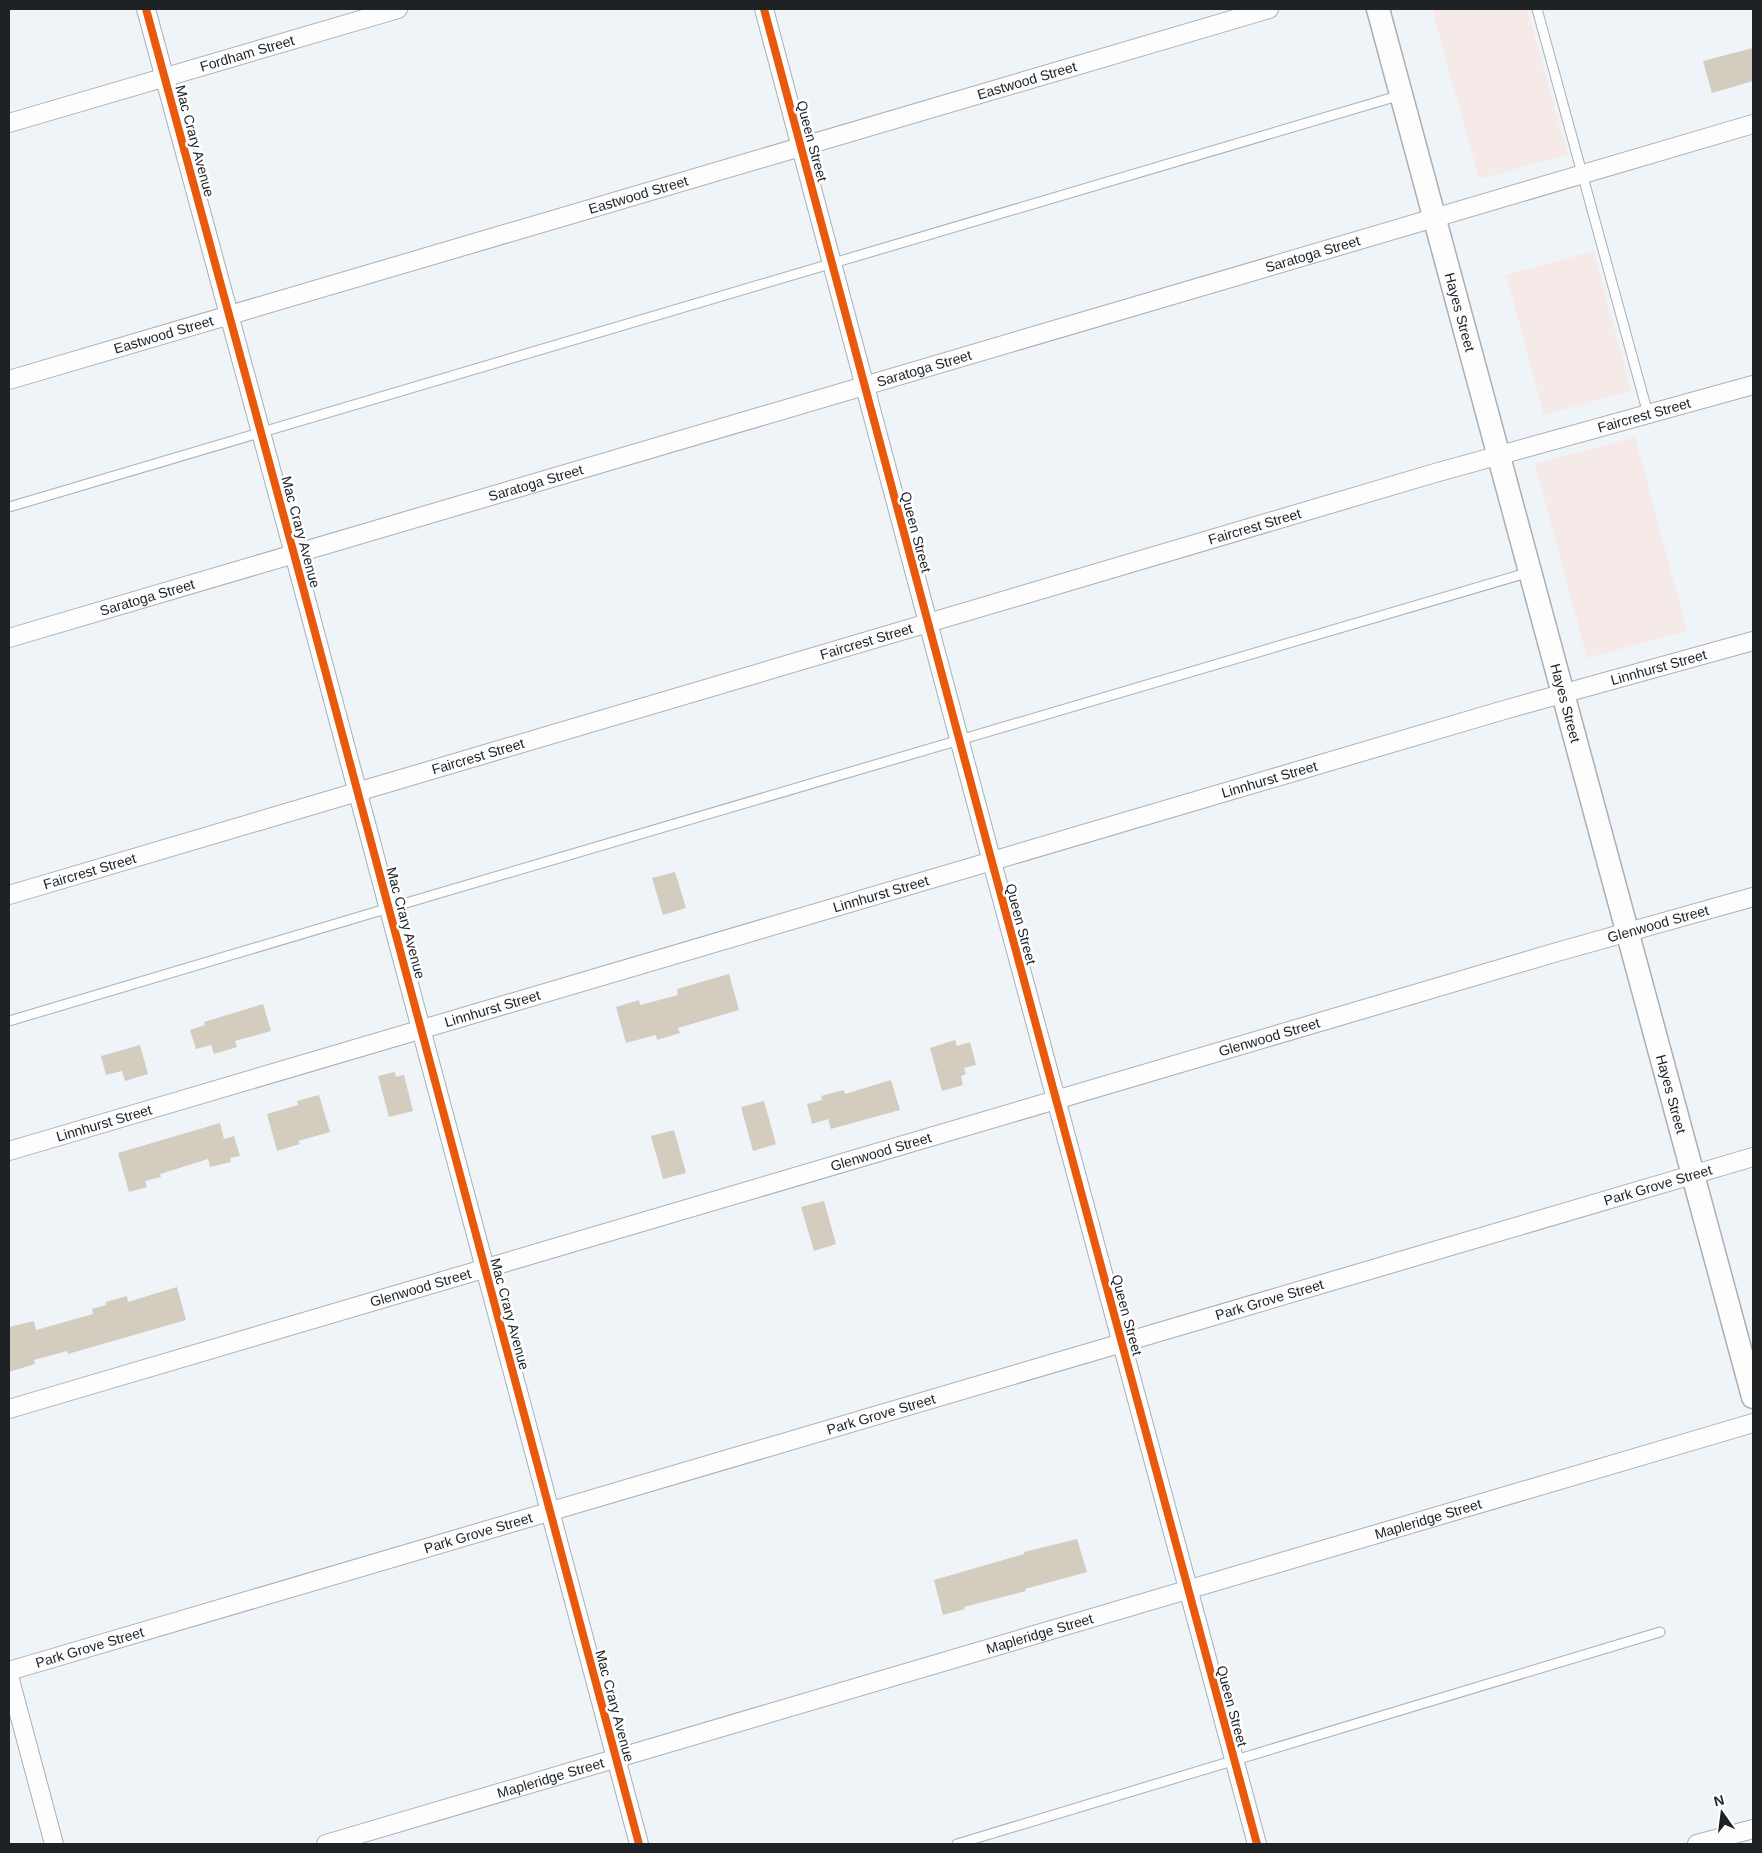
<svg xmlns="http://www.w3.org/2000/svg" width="1762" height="1853" viewBox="0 0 1762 1853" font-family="Helvetica,sans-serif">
  <rect width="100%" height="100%" fill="#eff4f8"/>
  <path fill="#f6eae9" d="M1432 9H1527L1568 155 1479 179Z
    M1594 251 1631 391 1544 415 1506 275Z
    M1635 437 1687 631 1587 658 1535 464Z"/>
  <path fill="#d4ccbf" d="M1753 48V81L1712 93 1703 61Z
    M675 872 686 908 663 915 652 878Z
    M729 974 739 1010 678 1028 680 1033 657 1040 656 1035 626 1043 616 1007 639 1000 640 1005 678 995 677 989Z
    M263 1004 271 1031 235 1041 237 1047 214 1054 211 1045 196 1049 190 1030 205 1025 204 1022Z
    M955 1040 957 1046 970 1042 976 1065 964 1068 966 1074 961 1076 963 1085 942 1091 930 1048Z
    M140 1045 148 1074 125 1081 122 1071 106 1075 101 1056Z
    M395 1072 396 1077 404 1075 413 1111 389 1117 378 1076Z
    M891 1080 900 1110 831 1129 828 1119 812 1124 807 1104 822 1100 821 1096 844 1090 845 1094Z
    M319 1095 330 1132 298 1141 300 1144 277 1151 267 1114 298 1105 297 1101Z
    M764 1101 776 1144 753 1151 741 1107Z
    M220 1123 224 1139 234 1136 240 1156 230 1158 231 1162 210 1167 208 1159 160 1174 161 1177 145 1181 147 1187 129 1192 118 1153Z
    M674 1130 686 1173 663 1179 651 1136Z
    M824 1201 836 1244 814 1251 801 1207Z
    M177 1287 186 1320 68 1354 67 1351 34 1360 35 1364 9 1372V1327L34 1321 36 1330 93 1314 92 1309 106 1305V1302L127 1296 128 1302Z
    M1077 1539 1087 1572 1025 1589 1026 1591 964 1607 965 1609 943 1615 934 1580 1024 1554V1552Z"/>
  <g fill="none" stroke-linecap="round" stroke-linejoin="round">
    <g stroke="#abafb3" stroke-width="11">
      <path id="service" d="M1537 9 1648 414
        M9 507 1401 95
        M9 1021 389 908 1530 572
        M957 1844 1660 1632"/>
    </g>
    <g stroke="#abafb3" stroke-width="20">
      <g id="minor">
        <path d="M146 9 294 554 639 1844"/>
        <path d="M764 9 992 862 1257 1844"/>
        <path id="s1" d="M9 123 398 9"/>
        <path id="s2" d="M9 380 1269 9"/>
        <path id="s3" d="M9 638 1753 124"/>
        <path id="s4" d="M9 895 1435 473 1753 385"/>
        <path id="s5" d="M9 1151 1504 710 1753 641"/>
        <path id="s6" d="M9 1409 1557 952 1753 897"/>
        <path id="s7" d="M9 1671 1753 1157"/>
        <path d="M9 1676 54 1844"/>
        <path id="s8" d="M326 1844 1753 1423"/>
        <path d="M1697 1844 1753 1829"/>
      </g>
    </g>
    <g stroke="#abafb3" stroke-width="25">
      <g id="tertiary">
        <path id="s9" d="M1378 9 1753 1397"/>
      </g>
    </g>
    <use href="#service" stroke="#fdfdfe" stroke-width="9"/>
    <use href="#minor" stroke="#fdfdfe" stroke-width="18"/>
    <use href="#tertiary" stroke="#fdfdfe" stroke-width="22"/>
    <g stroke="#fff" stroke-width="11">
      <path id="cycleway" d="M146 9 294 554 639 1844
        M764 9 992 862 1257 1844"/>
    </g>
    <use href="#cycleway" stroke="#e8590c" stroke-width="8"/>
  </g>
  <g text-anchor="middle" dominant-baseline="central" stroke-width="5" stroke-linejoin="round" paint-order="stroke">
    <g font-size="14" fill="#1e2225" stroke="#fff">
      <text stroke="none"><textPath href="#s1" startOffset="248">Fordham Street</textPath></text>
      <text stroke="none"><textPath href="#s2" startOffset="1061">Eastwood Street</textPath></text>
      <text transform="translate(195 141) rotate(75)">Mac Crary Avenue</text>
      <text transform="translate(812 141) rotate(75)">Queen Street</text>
      <text stroke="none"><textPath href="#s2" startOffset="656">Eastwood Street</textPath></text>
      <text stroke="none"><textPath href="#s3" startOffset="1359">Saratoga Street</textPath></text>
      <text stroke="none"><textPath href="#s9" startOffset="314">Hayes Street</textPath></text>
      <text stroke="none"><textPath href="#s2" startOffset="161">Eastwood Street</textPath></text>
      <text stroke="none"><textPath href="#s3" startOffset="954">Saratoga Street</textPath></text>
      <text stroke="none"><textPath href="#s4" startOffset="1704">Faircrest Street</textPath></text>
      <text stroke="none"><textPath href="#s3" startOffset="549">Saratoga Street</textPath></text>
      <text stroke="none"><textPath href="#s4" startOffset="1299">Faircrest Street</textPath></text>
      <text transform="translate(301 532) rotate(75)">Mac Crary Avenue</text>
      <text transform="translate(916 532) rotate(75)">Queen Street</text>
      <text stroke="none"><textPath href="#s3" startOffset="144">Saratoga Street</textPath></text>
      <text stroke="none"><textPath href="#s4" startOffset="894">Faircrest Street</textPath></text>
      <text stroke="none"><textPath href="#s5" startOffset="1719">Linnhurst Street</textPath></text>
      <text stroke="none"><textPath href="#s9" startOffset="719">Hayes Street</textPath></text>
      <text stroke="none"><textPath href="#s4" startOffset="489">Faircrest Street</textPath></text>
      <text stroke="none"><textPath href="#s5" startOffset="1314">Linnhurst Street</textPath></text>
      <text stroke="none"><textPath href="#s4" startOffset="84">Faircrest Street</textPath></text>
      <text stroke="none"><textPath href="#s5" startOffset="909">Linnhurst Street</textPath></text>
      <text transform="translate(406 923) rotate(75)">Mac Crary Avenue</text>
      <text transform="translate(1021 924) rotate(75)">Queen Street</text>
      <text stroke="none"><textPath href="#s6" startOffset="1719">Glenwood Street</textPath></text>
      <text stroke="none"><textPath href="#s5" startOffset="504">Linnhurst Street</textPath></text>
      <text stroke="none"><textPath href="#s6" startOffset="1314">Glenwood Street</textPath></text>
      <text stroke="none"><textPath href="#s9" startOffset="1124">Hayes Street</textPath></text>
      <text stroke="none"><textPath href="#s5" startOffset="99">Linnhurst Street</textPath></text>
      <text stroke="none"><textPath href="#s6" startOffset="909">Glenwood Street</textPath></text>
      <text stroke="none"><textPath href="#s7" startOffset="1719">Park Grove Street</textPath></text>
      <text stroke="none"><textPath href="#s6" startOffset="429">Glenwood Street</textPath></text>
      <text stroke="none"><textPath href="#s7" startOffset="1314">Park Grove Street</textPath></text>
      <text transform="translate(510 1314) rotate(75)">Mac Crary Avenue</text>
      <text transform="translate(1127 1315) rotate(75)">Queen Street</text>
      <text stroke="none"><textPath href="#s7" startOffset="909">Park Grove Street</textPath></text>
      <text stroke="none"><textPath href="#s8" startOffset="1149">Mapleridge Street</textPath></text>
      <text stroke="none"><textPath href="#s7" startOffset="489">Park Grove Street</textPath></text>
      <text stroke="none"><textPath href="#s8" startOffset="744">Mapleridge Street</textPath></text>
      <text stroke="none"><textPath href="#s7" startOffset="84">Park Grove Street</textPath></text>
      <text transform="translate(615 1706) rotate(75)">Mac Crary Avenue</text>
      <text transform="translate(1232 1706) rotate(75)">Queen Street</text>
      <text stroke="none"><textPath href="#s8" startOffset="234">Mapleridge Street</textPath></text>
    </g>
  </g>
  <rect width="1762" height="1853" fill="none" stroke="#1e2225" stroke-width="20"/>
  <g transform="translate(1722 1813) rotate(346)" stroke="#ffffff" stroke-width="4" paint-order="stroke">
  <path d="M0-4L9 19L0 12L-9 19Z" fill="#1e2225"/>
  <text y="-8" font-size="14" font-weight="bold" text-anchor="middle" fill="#1e2225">N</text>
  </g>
</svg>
